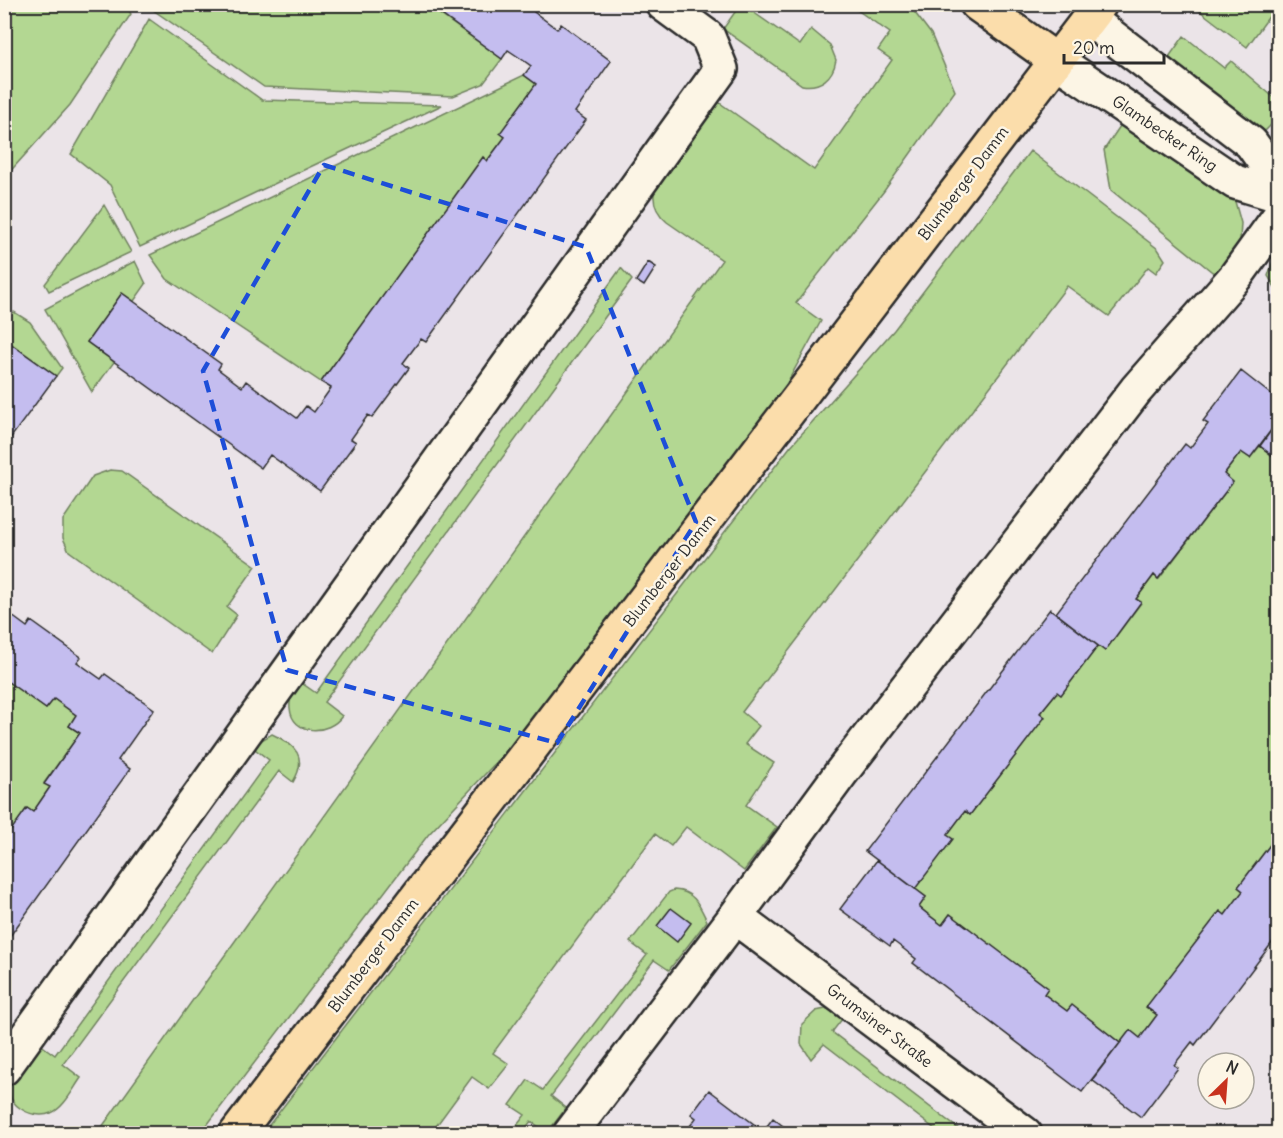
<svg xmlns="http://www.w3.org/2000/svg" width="1283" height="1138" viewBox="0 0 1283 1138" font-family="Delius,sans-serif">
  <rect width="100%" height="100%" fill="#ebe4e8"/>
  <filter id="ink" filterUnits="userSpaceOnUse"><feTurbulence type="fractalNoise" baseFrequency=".0167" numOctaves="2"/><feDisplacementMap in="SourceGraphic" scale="12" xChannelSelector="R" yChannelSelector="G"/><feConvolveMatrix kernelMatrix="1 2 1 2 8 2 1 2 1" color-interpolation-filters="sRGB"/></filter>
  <g filter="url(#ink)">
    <path fill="#b3d792" stroke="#6f815e" stroke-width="1.5" d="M1278 4 1247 47 1192 5V4Z
      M4 5H125L131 14 70 105 5 177Z
      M146 5H427L502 59 483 84 453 96 264 87Z
      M743 5 800 45 811 29 830 45 836 60C833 78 820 88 802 85L723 29 740 5Z
      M850 5H909L931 34 955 91 884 191 796 303 821 321 781 394 531 725 428 835 201 1133 97 1134 722 260 667 222C659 215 653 205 654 194 657 176 704 119 717 101L814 170 892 60 878 50 890 33Z
      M149 19 262 100 442 105 140 247 110 185 71 154Z
      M1184 36 1224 68 1231 61 1278 101V118L1265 131 1166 61Z
      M524 75 536 84 501 133 505 137 487 161 483 158 321 382 167 279 150 255Z
      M1122 123 1234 198 1241 223 1240 240 1234 255 1216 275 1111 190 1104 150Z
      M1030 151 1158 249 1165 260 1156 273 1148 267 1109 316 1067 286 742 712 759 726 745 744 774 763 746 805 777 827 744 871 686 827 671 846 655 834 493 1053 509 1064 489 1089 472 1077 431 1133H263L790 447 894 330Z
      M104 205 131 252 49 291 45 284Z
      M1278 255V292L1268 276 1273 261Z
      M135 261 146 284 134 301 122 293 87 342 114 362 92 392 45 309Z
      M621 268 632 280 324 702 342 716C329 735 292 736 290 708 289 698 293 690 297 680L316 693Z
      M14 312 30 322 62 368 56 376 5 339V315Z
      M1260 446 1278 460V839L1276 837 1238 887 1243 891 1225 915 1220 911 1147 1007 1157 1015 1140 1038 1130 1030 1120 1043 1072 1006 1067 1011 1044 994 1047 988 950 914 942 925 919 907 926 897 915 889 947 835 965 811 970 815 1044 718 1040 713 1057 692 1061 695 1098 646 1105 651 1141 603 1136 599 1154 575 1159 579 1233 482 1224 474 1241 452 1250 458Z
      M110 470 122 471 256 566 227 607 237 615 212 654 69 551 63 538V520L93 476Z
      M5 679 46 709 54 699 76 715 69 726 80 733 44 783 50 787 33 812 27 808 5 840Z
      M272 734C296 745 308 757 293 782L279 771 63 1064 81 1078C73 1089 64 1108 51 1113 32 1121 1 1103 11 1081 16 1068 28 1054 37 1042L55 1055 269 760 251 746Z
      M674 890C694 891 699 904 707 921L669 970 654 960 551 1096 566 1108 547 1133 531 1121 522 1133H511L525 1115 510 1105 528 1080 543 1090 647 955 630 942 669 892Z
      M830 1008 846 1014 832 1032 964 1133H940L824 1044 811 1059 801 1044 802 1024 816 1011Z"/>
    <path fill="#c4bdef" stroke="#2b2b2b" stroke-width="1.5" d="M427 4H534L537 7 534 12 557 29 561 24 611 61 575 112 586 120 426 342 421 339 403 363 409 368 372 418 368 415 351 439 356 442 320 491 270 455 261 468 87 342 122 293 221 364 218 369 242 387 246 381 297 418 306 406 314 412 331 388 321 382 483 157 487 161 505 137 500 133 536 84 524 75 531 66 520 58 508 50 502 59Z
      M648 262 656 267 644 286 636 281Z
      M4 339 56 376 4 447Z
      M1241 371 1278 400V421L1250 458 1241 452 1224 474 1233 482 1158 579 1154 575 1136 599 1141 602 1105 651 1056 613 1185 444 1190 448 1208 424 1203 421Z
      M1278 421V460L1260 446Z
      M1050 609 1098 646 1061 695 1057 692 1040 713 1045 717 970 815 965 811 947 835 953 839 915 889 865 851Z
      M4 610 27 627 31 621 81 657 77 662 101 679 105 674 154 709 118 760 130 769 5 943 4 840 27 808 33 812 50 787 44 784 80 733 69 726 76 715 54 699 46 709 4 679Z
      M1276 837 1278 839V935L1195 1045 1192 1042 1174 1065 1178 1068 1141 1117 1092 1080 1130 1030 1140 1038 1157 1015 1146 1007 1220 911 1225 915 1243 891 1238 887Z
      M877 860 926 897 919 907 930 916 942 925 950 914 1048 988 1044 994 1067 1011 1072 1005 1120 1043 1082 1092 913 963 916 959 905 950 893 941 890 946 840 909Z
      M671 908 691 923 677 942 657 926Z
      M709 1090 763 1131 761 1134H684L696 1118 691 1114Z
      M773 1118 793 1134H761Z"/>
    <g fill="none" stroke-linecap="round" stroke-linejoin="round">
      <g stroke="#2b2b2b" stroke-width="38">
        <path id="minor" d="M1089 19 1251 143 1278 181
          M1057 61 1235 182 1278 195
          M735 917 1025 1134
          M4 1068 721 69 708 37 663 4
          M570 1134 735 917 841 773 1136 390 1236 276 1278 218"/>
      </g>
      <g stroke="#2b2b2b" stroke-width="38">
        <path id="major" d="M977 4 1057 61
          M236 1134 1100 4"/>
      </g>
      <use href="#minor" stroke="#fcf5e5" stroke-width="33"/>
      <use href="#major" stroke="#fbddab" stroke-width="33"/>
    </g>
  </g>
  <path fill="none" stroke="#1d4ed8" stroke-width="4.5" stroke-dasharray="12 8" stroke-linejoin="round" d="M324 165 586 247 696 522 557 743 287 670 203 371Z"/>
  <g text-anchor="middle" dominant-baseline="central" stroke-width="5" stroke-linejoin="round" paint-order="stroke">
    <g font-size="16" fill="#2b2b2b" stroke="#fcf5e5">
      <text transform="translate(1165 133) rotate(34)">Glambecker Ring</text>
      <text transform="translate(963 183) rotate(-53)">Blumberger Damm</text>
      <text transform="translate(669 570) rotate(-52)">Blumberger Damm</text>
      <text transform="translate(373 955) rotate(-53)">Blumberger Damm</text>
      <text transform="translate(880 1025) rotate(37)">Grumsiner Straße</text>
    </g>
  </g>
  <rect width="1283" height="1138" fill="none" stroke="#fcf5e5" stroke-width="24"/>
  <rect x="12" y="12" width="1259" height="1114" fill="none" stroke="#2b2b2b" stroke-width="2" filter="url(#ink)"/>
  <g transform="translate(1226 1081) rotate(25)"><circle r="28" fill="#fcf5e5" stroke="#a8a49b" stroke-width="1.5"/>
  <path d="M0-4.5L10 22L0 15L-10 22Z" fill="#c8321e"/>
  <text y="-9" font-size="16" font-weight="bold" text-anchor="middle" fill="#2b2b2b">N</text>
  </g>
  <path d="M1064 54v9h100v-9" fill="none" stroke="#2b2b2b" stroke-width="3"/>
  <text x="1073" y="54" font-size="18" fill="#2b2b2b" stroke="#fcf5e5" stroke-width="4.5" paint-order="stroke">20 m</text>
</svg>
